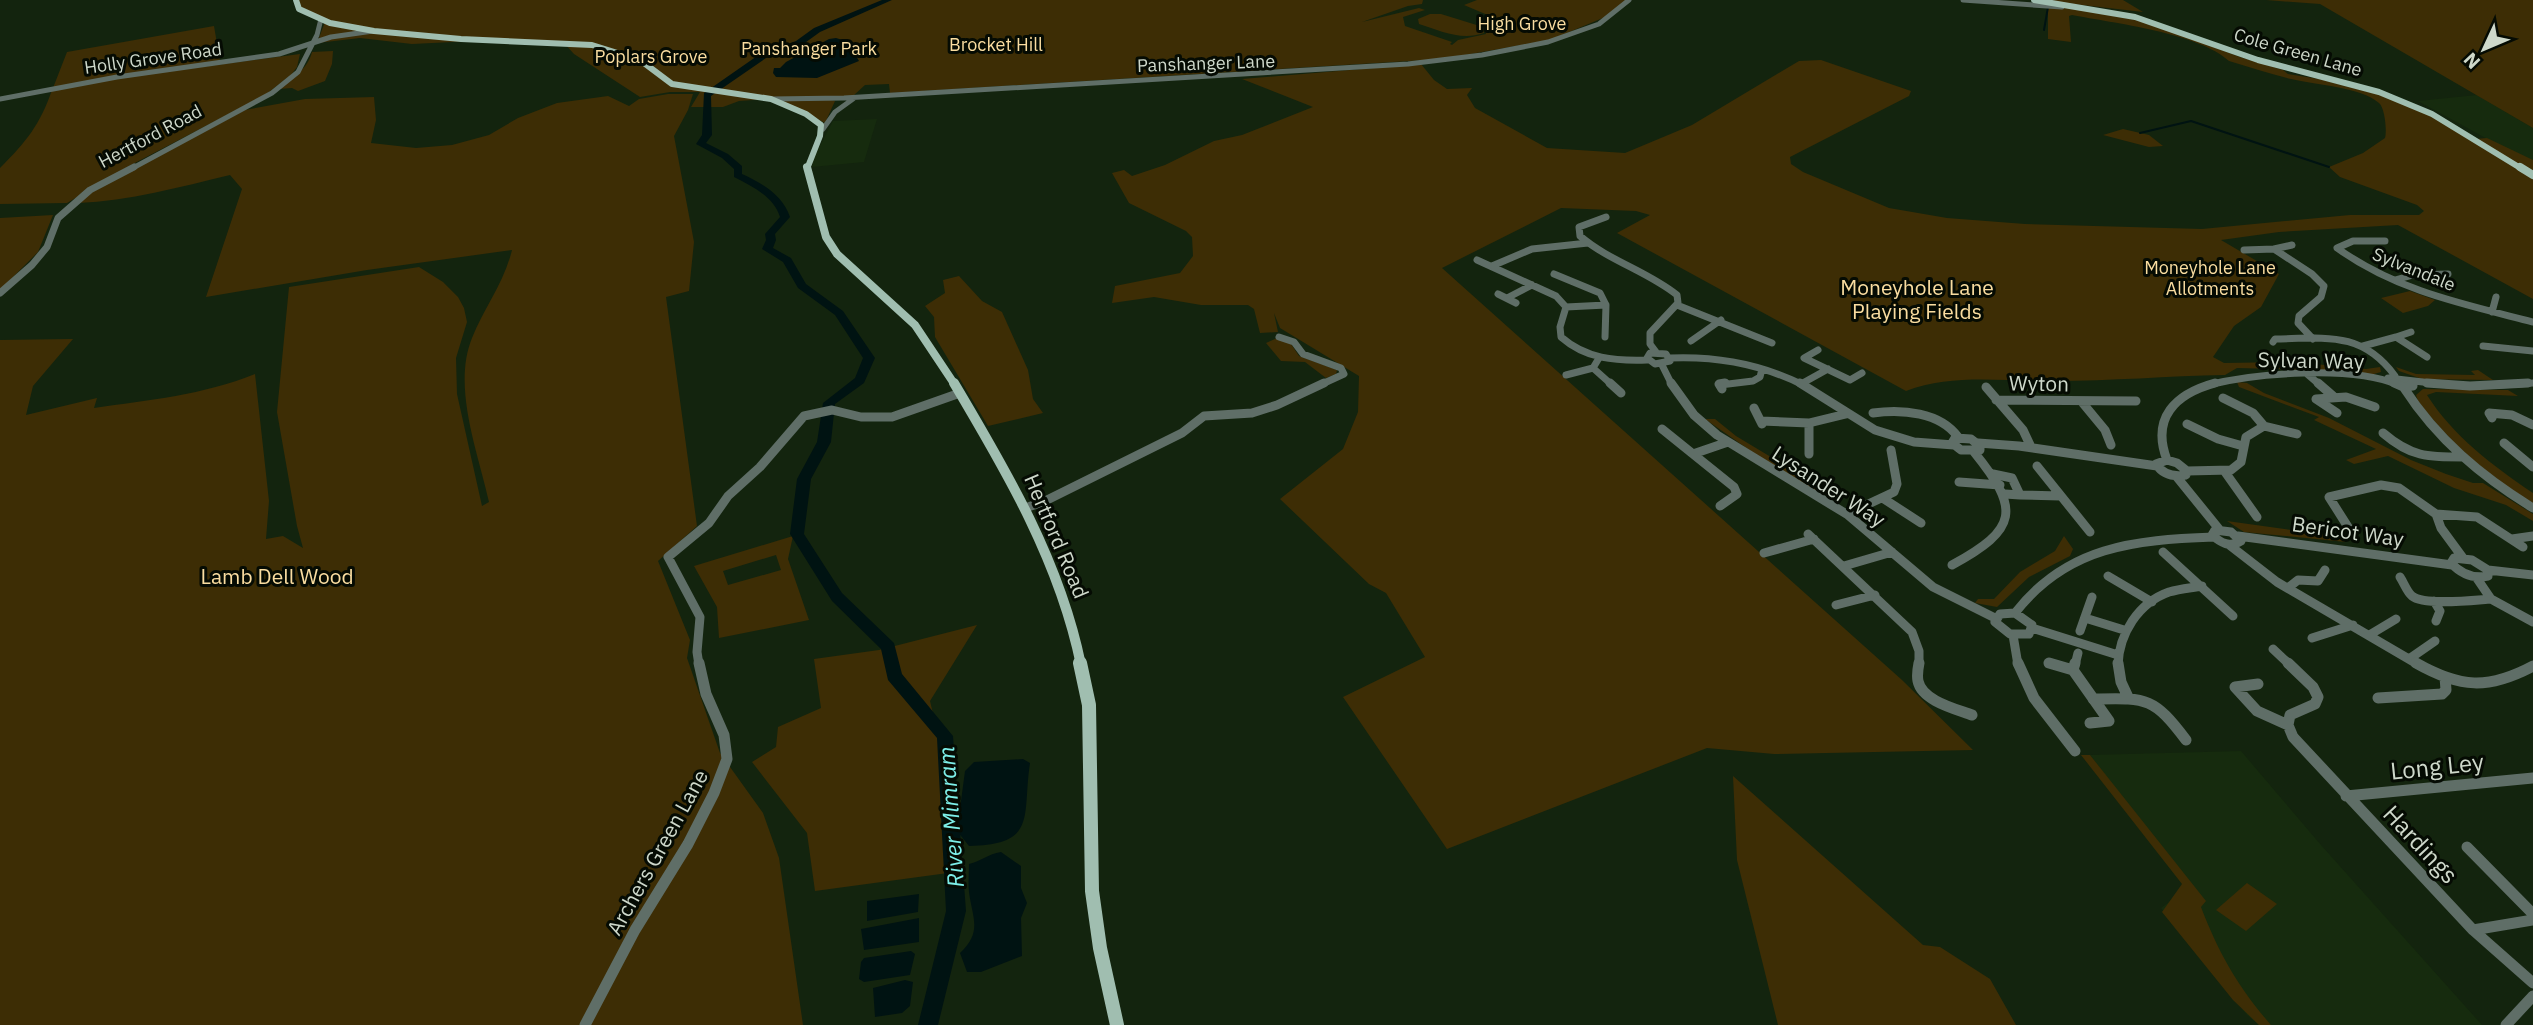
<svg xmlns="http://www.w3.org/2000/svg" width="2533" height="1025" viewBox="0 0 2533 1025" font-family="'IBM Plex Sans',sans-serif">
  <rect width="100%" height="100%" fill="#13240e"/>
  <path fill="#162b0e" d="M2477 95 2533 128V160L2513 153 2418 101Z
    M877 119 864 162 812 167 813 159 833 121Z
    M2241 751 2321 845 2482 1025H2259L2247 1015 2161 908 2189 887 2090 755Z"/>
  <path fill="#3d2d05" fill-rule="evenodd" d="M299 0H1423L1422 4 1408 6 1362 22 1419 8 1425 10 1403 17 1405 26 1452 42 1450 44 1452 45 1458 40 1486 34 1483 24 1497 19 1464 5 1477 0H1626L1610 15 1550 40 1442 59 890 93 889 84 865 85 853 96 781 98 739 101 723 107H691L700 92H670L640 97 574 54 564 43 473 41 412 44 360 38 317 43 325 22 301 8Z
    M2039 0H2123L2143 12Z
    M2266 0H2533V128L2320 4Z
    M2064 7 2146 22 2240 57 2283 70 2288 74 2319 79 2410 103 2476 139 2487 138 2533 160V299L2398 225 2279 232 2221 240 2279 274 2261 307 2234 326 2213 357 2224 363 2294 362 2366 369 2380 367 2381 372 2370 375 2323 370 2237 368 2225 375C2168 376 2111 381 2054 381 2005 382 1953 373 1906 391L1617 233 1650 215 1636 211 1561 208 1442 268 1902 680 1973 750 1774 754 1707 748 1447 849 1343 697 1425 657 1386 593 1369 584 1280 499 1343 449 1358 412 1359 376 1280 328 1274 313 1278 332 1260 333 1254 309 1248 305H1201L1154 297 1112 303 1115 286 1180 273 1193 256 1192 237 1186 231 1129 203 1112 173 1124 170 1132 176 1165 165 1214 141 1242 135 1313 107 1242 79 1421 64 1434 80 1447 89 1472 88 1467 95 1475 108 1547 148 1625 153 1692 125 1799 61 1821 60 1911 91 1909 96 1790 157 1791 164 1803 172 1889 208 1947 218 2025 224 2202 229 2350 215H2419L2424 211 2417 205 2340 177 2329 167 2363 153 2385 138C2387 131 2385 108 2379 103 2361 87 2315 85 2291 79 2270 74 2250 67 2229 61 2199 33 2113 23 2072 15L2069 16 2071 42 2048 39V8Z
    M1430 14H1441L1483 27 1484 33C1461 41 1441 31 1419 24L1418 19Z
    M214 26 220 61 53 88 67 52Z
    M333 51 332 64 325 81 298 91 292 88 279 89C292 78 308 69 312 52Z
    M300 54 297 67 291 75 265 95 129 166 67 203 0 204V168C26 142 40 125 52 90L111 79Z
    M668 94H693L688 110 674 136 694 242 689 291 666 297 697 526 658 561 690 640 687 658 720 753 763 813 779 858 803 1025H0V340L73 339 33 386 26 415 97 398 94 408C149 400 203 395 255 374L269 501 266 539 283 536 303 548 297 526 277 412 289 287 419 267 443 282 458 297 464 308 467 322 456 358 457 394 482 506 489 502C478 452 452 387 472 338 484 308 504 283 512 250L367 270 206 297 242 189 230 175C180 187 129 201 78 203L91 192 245 110 305 99 374 97 376 120 371 143 416 148 452 145 489 135 518 118 557 103 608 96 629 106 639 99Z
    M830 100 835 101 825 123 783 101Z
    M2123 129 2149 135 2163 146 2149 147 2103 135Z
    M53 215 38 252 0 290V218Z
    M959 276 982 301 1002 312 1028 370 1033 399 1043 413 988 426 935 337 934 317 925 306 945 293 943 280Z
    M2410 291 2435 300 2428 306 2403 313 2381 298Z
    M1277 338 1291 344 1299 356 1337 370 1336 374 1326 378 1305 362 1281 361 1266 343Z
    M2396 367 2416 374 2475 375 2471 371 2478 370 2493 380 2422 379 2399 371Z
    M2237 382 2247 383 2264 393 2329 418 2411 460 2446 474 2473 483H2483L2533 514V521L2506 505 2454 488 2388 456 2354 464 2346 460 2376 449 2314 420 2319 417 2239 387Z
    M2423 389 2508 390 2518 396 2436 392 2427 395C2453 436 2493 466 2533 493V503C2489 477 2449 442 2418 401L2416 395Z
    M1705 419H1715L1736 436 1824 489 1823 495 1768 463Z
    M2227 521 2341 537 2346 542 2244 532Z
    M793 536 788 559 809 620 719 638 717 607 694 566ZM776 555 781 570 728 585 723 571Z
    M2064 536 2073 549 2070 556 2029 577 1997 607 1975 603 1978 599H1994L2020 572 2055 551Z
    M977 625 930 701 943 755 948 873 815 891 807 833 752 762 776 747 778 727 821 708 814 659 879 650Z
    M2081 755H2090L2206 901 2201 907C2219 954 2238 987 2271 1025H2259L2233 1000 2162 912 2182 884Z
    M1733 776 1923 945 1940 947 1990 979 2016 1025H1778L1737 860Z
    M2247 883 2277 904 2246 931 2216 910Z"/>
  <path fill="#001312" d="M836 38 859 45 854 46 859 52 856 56 859 61 817 78 776 77 773 73 774 68H780L786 62 829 39Z
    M1023 759 1030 763C1022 816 1038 845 969 846L957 831 965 771 974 762Z
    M1001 852 1021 866V888L1027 903 1021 918 1022 956 981 972H967L960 953C983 932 972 917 969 892 968 883 969 873 969 864 981 861 988 854 1001 852Z
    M919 894 918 912 867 921V901Z
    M919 918V942L864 950 861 929Z
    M911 951 915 954 910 975 864 982 859 979 861 962 864 958Z
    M905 980 913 982 910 1006 902 1013 875 1017 873 988Z"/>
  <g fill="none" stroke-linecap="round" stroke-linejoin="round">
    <path stroke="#001312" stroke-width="2" d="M2044 30 2048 7
      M2140 133 2191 121 2329 167"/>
    <path fill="#001312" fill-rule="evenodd" d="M882 0H892L820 32 802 45 766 58 711 96 712 135 706 143 728 154 742 166V174C762 183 783 195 790 217L775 234 776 240 773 248 791 258 806 284 843 311 875 358 864 383 835 404 831 442 811 479 804 534 842 593 894 643 902 674 953 736 966 911 938 1025H918L946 911 937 738 888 680 881 649 832 601 790 534 797 479 817 442 823 403 855 378 863 358 835 315 798 288 783 262 762 249 766 240 765 234 780 217C774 196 751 186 734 177V169L722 158 696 144 702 135 704 93 760 54 796 41 814 28Z"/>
    <path stroke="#5f6e67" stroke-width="5" d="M1963 0 2062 7
      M0 99 117 77 279 54 331 37 373 31
      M771 99 844 98 1408 64 1482 55 1548 42 1599 24 1629 0
      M823 129 835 112 853 99
      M131 169 272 93 298 72 317 35 321 19"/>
    <path stroke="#5f6e67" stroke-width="7" d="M1606 217 1579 227 1580 236C1609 261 1647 271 1677 295L1678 303 1650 333V344L1656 352
      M2385 241H2353L2337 248C2397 291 2463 304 2533 322
      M2274 249 2292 245
      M2244 250 2274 249 2312 274 2324 286 2321 297 2299 316 2298 323 2313 339
      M1477 260 1556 296 1566 307 1560 327 1561 337C1586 359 1615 361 1647 360
      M1492 266 1532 249 1588 243
      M1554 274 1600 293 1606 305 1605 337
      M2395 280 2413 275 2448 274
      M0 293 32 265 47 247 58 218 90 190 134 167
      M1498 294 1516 303
      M1507 298 1532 285
      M1677 305 1772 343
      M1566 307 1606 305
      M2492 312 2496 297
      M1279 337 1294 342 1303 354 1341 368 1344 374 1320 385
      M2396 337 2411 332
      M1691 341 1721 320
      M2273 342 2275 339C2326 338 2362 331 2395 376
      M2363 346 2396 337 2427 357
      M2483 346 2533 351
      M1818 350 1804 358 1850 380 1862 373
      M1650 353 1666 354 1670 361 1655 364 1647 358Z
      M1599 358 1593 368 1612 385
      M1670 358C1717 356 1761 364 1803 385
      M1662 365 1672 385
      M2306 373 2320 385
      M1566 375 1593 368
      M2388 381V378L2449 385
      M2411 382 2413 385
      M1801 384 1828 369
      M1720 385 1753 381 1760 377 1762 369
      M2208 385C2255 373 2353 365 2398 385
      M2501 385 2533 383"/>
    <path stroke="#5f6e67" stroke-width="9" d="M1610 383 1621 393
      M1671 383 1694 415 1717 435 1848 515 1933 587 1995 618
      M1800 383 1875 430 1914 442 1954 445
      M2318 383 2333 396
      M2394 383 2403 387 2413 386 2412 383
      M2427 383 2470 386 2528 383
      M1986 387 2023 430 2031 447
      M2404 388C2437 439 2481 476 2533 508
      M1722 389 1719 384 1725 383
      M1996 400 2136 401
      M2081 401 2105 430 2111 445
      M1754 408 1762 424
      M1873 413C1902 409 1940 412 1958 437
      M2337 413 2316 399 2346 397 2375 407
      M2492 418 2489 413 2512 415 2533 425
      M1761 421 1809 423 1846 414
      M1809 423V454
      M2187 424 2218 439 2243 446
      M2264 426 2297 434
      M1662 429 1693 454
      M2383 433C2411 457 2427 457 2463 457
      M1955 438 1971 439 1980 446V450H1961L1952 443Z
      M1978 443 2019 446 2157 466
      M2504 443 2533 467
      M2167 460C2151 418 2175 394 2215 383
      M2167 460 2177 463 2187 471 2186 475C2174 477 2163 475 2156 464Z
      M2037 466 2090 532
      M2187 471 2231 470 2241 462 2246 437 2264 426 2253 413 2223 398
      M2225 472 2257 517
      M1993 474 2012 478 2020 495 2005 494
      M2176 476 2219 529
      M1959 482 2000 485
      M2020 495 2060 496
      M1884 499 1921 523
      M1720 506 1737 494 1734 487 1693 454 1728 442
      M1025 508 1043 502 1182 433 1204 416 1252 413 1277 405 1324 383
      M1847 514 1894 492 1897 484 1891 450
      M2436 514 2477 517 2523 547
      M2348 527 2329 497 2381 485 2399 488 2436 514 2441 528 2463 558
      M2215 530 2231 532 2241 541C2230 548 2221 543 2212 535Z
      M1808 534 1912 632 1919 651V665
      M2238 536 2452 565
      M2512 539 2533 536
      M2228 544 2277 582 2419 665
      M2163 552 2233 616
      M1764 553 1814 539
      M2454 558 2472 560 2488 570V576C2473 579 2461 574 2451 563Z
      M1952 565C2018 529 2021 510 1974 452
      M1844 566 1892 552
      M2488 570 2533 575
      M2108 576 2152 602
      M2400 577C2404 583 2407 592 2412 596 2424 606 2475 600 2491 599
      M2476 577 2491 599 2533 622
      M2288 588 2298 580 2318 581 2325 570
      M2434 601 2440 611 2436 621
      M1836 605 1875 595
      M2015 613C2067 546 2134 540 2214 537
      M2015 613 2032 625 2029 634H2010L1995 622 2000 614Z
      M2085 618 2124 630
      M2032 628 2118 655
      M2080 631 2092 597
      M2371 634 2396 619
      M2013 635 2018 665
      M2312 638 2353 625
      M2273 649 2290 665
      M2409 659 2435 641
      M2049 663 2055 665
      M699 665 697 652 700 617 668 557 709 523 728 496 760 467 804 416 832 410 861 417H892L960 393
      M2075 665 2078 653
      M2118 665C2119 634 2138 603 2169 592 2180 589 2191 588 2202 586"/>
    <path stroke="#5f6e67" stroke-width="11" d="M1919 663C1918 668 1917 676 1918 681 1922 701 1956 709 1972 715
      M2018 663 2034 698 2075 751
      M2049 663 2073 670
      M2075 663 2073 670 2109 721 2090 723
      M2118 663 2121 682 2128 697
      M2288 663 2313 687 2318 697 2315 704 2290 715 2288 725 2293 737 2473 930 2533 983
      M2416 663C2460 688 2488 690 2533 666
      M2258 684 2235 687 2257 711 2288 725
      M2378 698 2442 694 2446 690 2445 677
      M2093 699C2146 698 2153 696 2186 740
      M2346 796 2533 778
      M2467 847 2533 914
      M2473 930 2533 920
      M585 1025 635 930 688 844 714 793 727 759 724 735 706 694 699 663
      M2506 1025 2533 996"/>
    <path stroke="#a0beb0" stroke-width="6" d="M296 0 299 9 330 23 374 31 461 39 592 45 640 60 672 84 771 99 806 114 821 125 820 136 807 169
      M2034 0 2135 17 2258 60 2379 92 2432 114 2522 169"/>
    <path stroke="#a0beb0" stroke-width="8" d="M807 167 826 237 837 254 915 325 955 385
      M2520 167 2533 175"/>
    <path stroke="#a0beb0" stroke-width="10" d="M954 383C1007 472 1060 562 1081 665"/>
    <path stroke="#a0beb0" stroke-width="14" d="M1080 663 1089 705 1092 891 1100 948 1117 1025"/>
  </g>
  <g text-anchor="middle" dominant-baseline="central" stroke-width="6" stroke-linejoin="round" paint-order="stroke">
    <g font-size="18" fill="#fadda0" stroke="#050b03">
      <text x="1522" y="23">High Grove</text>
      <text x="996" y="44">Brocket Hill</text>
      <text x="809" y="48">Panshanger Park</text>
      <text x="651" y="56">Poplars Grove</text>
      <text x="2210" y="267">Moneyhole Lane<tspan x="2210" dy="21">Allotments</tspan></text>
    </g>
    <g font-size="18" fill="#ced8ca" stroke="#050b03">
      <text transform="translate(2298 52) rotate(16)">Cole Green Lane</text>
      <text transform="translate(153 58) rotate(-8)">Holly Grove Road</text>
      <text transform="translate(1206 63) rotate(-2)">Panshanger Lane</text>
      <text transform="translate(150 136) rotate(-28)">Hertford Road</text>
      <text transform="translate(2414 269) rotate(22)">Sylvandale</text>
    </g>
    <g font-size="21" fill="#fadda0" stroke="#050b03">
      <text x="1917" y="287">Moneyhole Lane<tspan x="1917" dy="24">Playing Fields</tspan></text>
      <text x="277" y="576">Lamb Dell Wood</text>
    </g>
    <g font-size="21" fill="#ced8ca" stroke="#050b03">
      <text transform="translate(2311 360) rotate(1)">Sylvan Way</text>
      <text transform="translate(2039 383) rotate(1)">Wyton</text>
      <text transform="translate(1829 486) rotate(33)">Lysander Way</text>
      <text transform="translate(2348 531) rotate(8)">Bericot Way</text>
      <text transform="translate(1057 536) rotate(67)">Hertford Road</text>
      <text transform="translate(657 852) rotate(-61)">Archers Green Lane</text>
    </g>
    <g font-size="23" font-style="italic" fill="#7defe9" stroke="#050b03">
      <text transform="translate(950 817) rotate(-94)">River Mimram</text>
    </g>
    <g font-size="24" fill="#ced8ca" stroke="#050b03">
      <text transform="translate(2437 766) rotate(-6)">Long Ley</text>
      <text transform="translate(2421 844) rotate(47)">Hardings</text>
    </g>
  </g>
  <g transform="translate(2484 49) rotate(226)" stroke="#050b03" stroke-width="5" paint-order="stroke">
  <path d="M0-5L12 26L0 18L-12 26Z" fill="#ced8ca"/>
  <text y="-10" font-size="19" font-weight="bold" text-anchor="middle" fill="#ced8ca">N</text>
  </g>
</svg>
